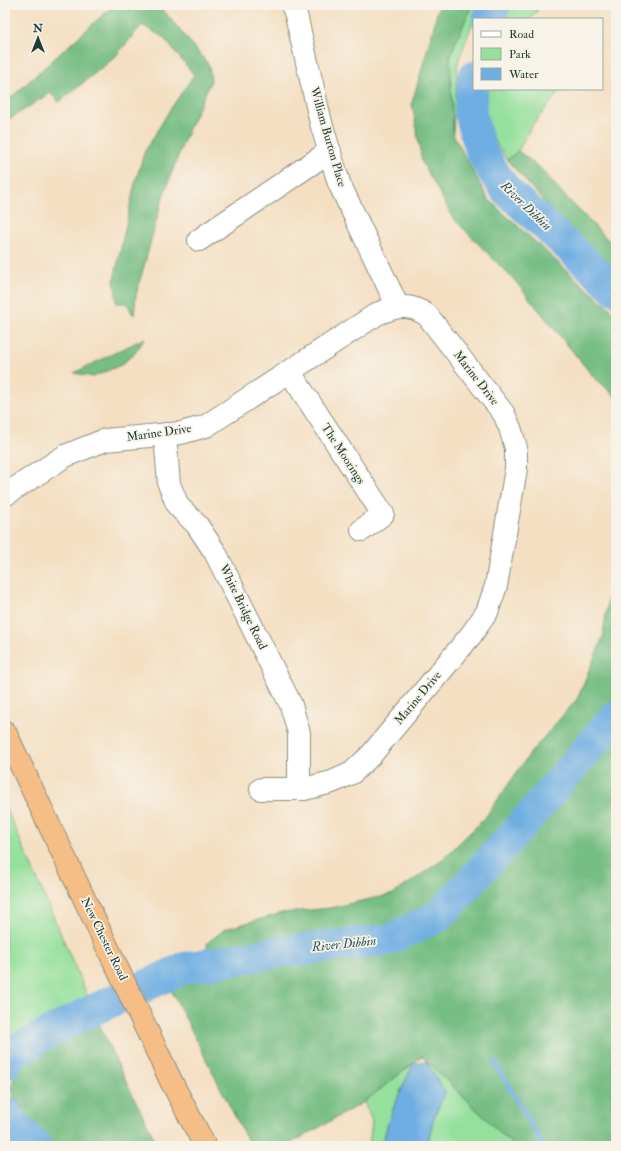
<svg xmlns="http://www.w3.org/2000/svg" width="621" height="1151" viewBox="0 0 621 1151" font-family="'IM FELL Double Pica',serif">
  <rect width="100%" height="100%" fill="#f7f3e8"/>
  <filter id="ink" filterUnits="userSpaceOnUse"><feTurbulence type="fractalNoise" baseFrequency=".025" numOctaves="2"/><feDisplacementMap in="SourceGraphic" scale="8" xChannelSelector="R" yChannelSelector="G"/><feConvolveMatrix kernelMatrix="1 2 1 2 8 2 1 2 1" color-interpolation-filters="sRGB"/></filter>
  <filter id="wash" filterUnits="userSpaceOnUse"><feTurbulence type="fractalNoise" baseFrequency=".012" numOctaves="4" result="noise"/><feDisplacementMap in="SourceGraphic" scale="16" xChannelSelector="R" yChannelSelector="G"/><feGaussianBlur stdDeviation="0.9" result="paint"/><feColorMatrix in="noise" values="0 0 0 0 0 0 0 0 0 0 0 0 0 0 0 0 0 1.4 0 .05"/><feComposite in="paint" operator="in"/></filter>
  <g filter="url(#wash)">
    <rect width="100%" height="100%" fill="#f4dfc2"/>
    <path fill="#94e09c" stroke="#5a8e68" d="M472 5H481L474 19 458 62 453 134 450 55Z
      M508 5H541L531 19H501Z
      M482 89H552L558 93 530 128 518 151 507 160C491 135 479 120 482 89Z
      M5 805 91 1004 9 1044 5 1049Z
      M426 1061 514 1146H427L434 1117 445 1092Z
      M414 1063C402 1088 386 1119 383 1146H369L372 1121 364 1102Z
      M5 1131 22 1146H5Z"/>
    <path fill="#77be84" stroke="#4b7e5c" d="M114 5H126L130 10 132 5H159L209 65 211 81 187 133 175 164 162 200 136 295 134 315 132 313 127 303H117L114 280 135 183 144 153 169 111 194 75 163 37 142 25 114 58 59 102 50 93 5 122V103Z
      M439 5H472L450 55 453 134 488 199 586 288 616 313V397L591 374 516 282 454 219 422 162 412 103 432 33Z
      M518 151 540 168 563 194 616 248V274L556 215 507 160Z
      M145 338 135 353 121 365 93 377 74 373Z
      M616 543V1146H514L422 1056 364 1102 286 1146H250L170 988 208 974 207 943 225 929 282 913 330 908 393 894 441 861 485 818 531 752 577 699 603 637 614 550Z
      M97 1019 112 1053 158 1146H48L10 1090 18 1066Z"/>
    <path fill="#6eaee2" stroke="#46768b" d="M426 1061 445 1092 434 1117 427 1146H383C386 1119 402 1088 414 1063Z"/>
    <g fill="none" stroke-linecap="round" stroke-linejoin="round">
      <path stroke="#6eaee2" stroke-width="5.5" d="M494 1061 528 1119 543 1146"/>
      <path stroke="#6eaee2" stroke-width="32" d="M488 19 495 5
        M474 77 470 111 475 131 481 150 492 170 506 190 616 290
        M5 1064 13 1052 87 1013 184 968 278 952 388 940 439 916 524 823 616 716
        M5 1111 9 1120 36 1146"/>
    </g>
  </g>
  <g filter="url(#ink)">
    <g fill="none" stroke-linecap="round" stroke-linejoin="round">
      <g stroke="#8a8e7b" stroke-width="24">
        <path id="minor" d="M292 5 296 15 321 123 339 183 398 307
          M199 240 330 151
          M289 371 383 514 362 530
          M165 434 169 484 178 506 197 525 215 552 291 705 299 733V789
          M5 495 65 456 105 440 181 433 206 426 377 314C389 309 400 305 412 308 417 309 422 312 427 315L504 414 510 428 516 448V469L496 586 487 612 471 635 371 755 352 773 332 782 304 789H261"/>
      </g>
      <g stroke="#8a8e7b" stroke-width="24">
        <path id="highway" d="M5 732 172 1083 205 1146"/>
      </g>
      <use href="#minor" stroke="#fff" stroke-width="22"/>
      <use href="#highway" stroke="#f6be87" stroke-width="22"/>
    </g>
  </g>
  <g text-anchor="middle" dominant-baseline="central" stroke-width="3.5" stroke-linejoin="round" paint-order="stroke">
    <g font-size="12" fill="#1f3d34" stroke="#f7f3e8">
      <text transform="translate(328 137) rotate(74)">William Burton Place</text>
      <text transform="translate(476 378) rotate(52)">Marine Drive</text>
      <text transform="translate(159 433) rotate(-8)">Marine Drive</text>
      <text transform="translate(343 454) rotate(57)">The Moorings</text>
      <text transform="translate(243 607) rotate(64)">White Bridge Road</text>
      <text transform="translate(418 698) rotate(-50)">Marine Drive</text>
      <text transform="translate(104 939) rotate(64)">New Chester Road</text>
    </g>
    <g font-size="13" font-style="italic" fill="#335960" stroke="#f7f3e8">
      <text transform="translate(526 206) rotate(44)">River Dibbin</text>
      <text transform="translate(344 944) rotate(-6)">River Dibbin</text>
    </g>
  </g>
  <rect width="621" height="1151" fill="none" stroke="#f7f3e8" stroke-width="20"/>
  <rect x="473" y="18" width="130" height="72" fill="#f7f3e8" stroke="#a1aaa0"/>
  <rect x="481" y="31" width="20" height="6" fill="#ffffff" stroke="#a1aaa0"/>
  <text x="509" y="38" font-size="12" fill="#1f3d34">Road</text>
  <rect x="481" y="48" width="20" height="12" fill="#94e09c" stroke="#a1aaa0"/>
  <text x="509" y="58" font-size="12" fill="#1f3d34">Park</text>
  <rect x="481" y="68" width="20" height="12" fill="#6eaee2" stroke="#a1aaa0"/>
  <text x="509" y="78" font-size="12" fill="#1f3d34">Water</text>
  <g transform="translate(38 38)" stroke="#f7f3e8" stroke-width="3" paint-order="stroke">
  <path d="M0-3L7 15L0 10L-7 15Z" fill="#1f3d34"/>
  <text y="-6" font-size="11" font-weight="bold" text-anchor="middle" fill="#1f3d34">N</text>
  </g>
</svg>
